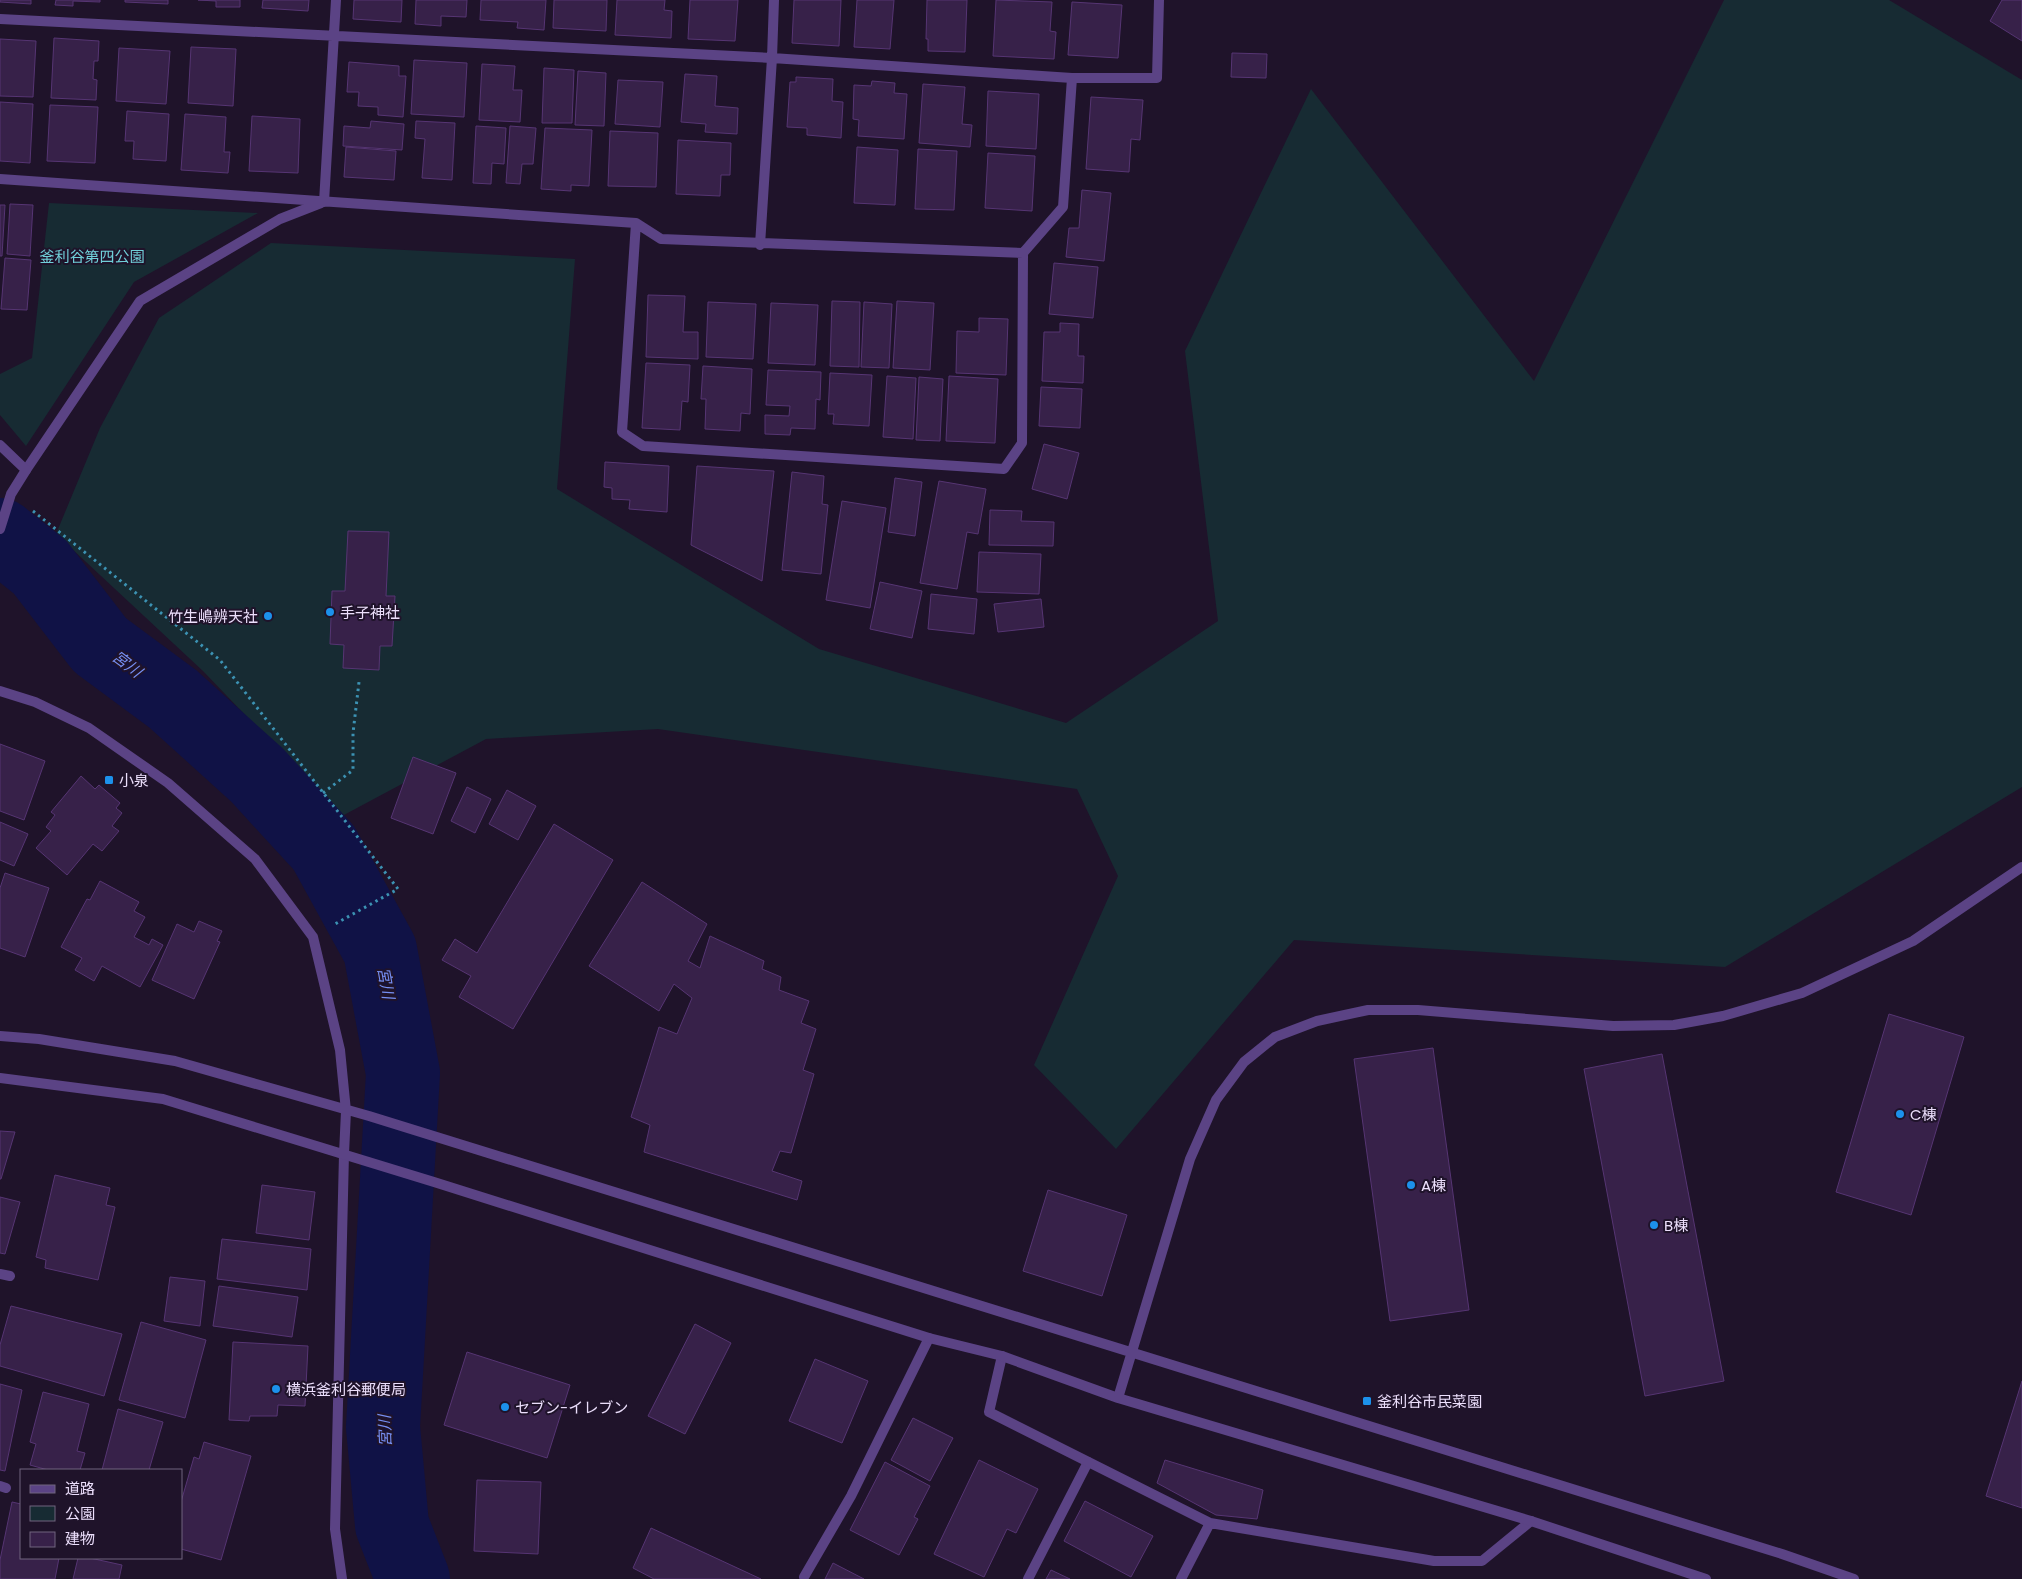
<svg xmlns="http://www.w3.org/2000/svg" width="2022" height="1579" viewBox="0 0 2022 1579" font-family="Poppins,'Noto Sans JP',sans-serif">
  <rect width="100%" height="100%" fill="#1f132a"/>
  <path fill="#172b33" d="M1724 0H1889L2022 80V787L1725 967 1294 940 1116 1149 1034 1065 1118 876 1077 789 658 729 486 739 342 816 203 671 56 534 100 428 159 318 271 243 575 259 557 489 819 649 1066 723 1218 621 1185 351 1311 89 1534 381Z
    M49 203 258 213 134 282 26 446 0 415V374L32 358Z"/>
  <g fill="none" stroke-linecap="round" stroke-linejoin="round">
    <path stroke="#101246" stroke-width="74" d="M0 535 40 567 100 645 173 699 257 775 324 848 380 950 403 1073 383 1427 392 1525 413 1579"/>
  </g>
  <path fill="#372149" stroke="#563573" d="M0 0H31V4L0 2Z
    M56 0H100V2L73 1V6L55 5Z
    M125 0H168V4L125 2Z
    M198 0H240V7H216V1Z
    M263 0H309L308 11 262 8Z
    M354 0H402L401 22 353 19Z
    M416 0H467L466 17 441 16V26L415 24Z
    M481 0H546L544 30 517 28 518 22 480 20Z
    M554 0H607L606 31 553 28Z
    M617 0H665L664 10 672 11 671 38 615 35Z
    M690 0H738L735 41 688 39Z
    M794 0H841L839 46 792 43Z
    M857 0H894L890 49 854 47Z
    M927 0H967L965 52 928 51V39H926Z
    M996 0 1052 2 1050 31 1056 32 1054 59 993 56Z
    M2002 0H2022V41L1990 21Z
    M1072 2 1122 5 1118 58 1068 55Z
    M54 38 99 41 98 61H94L93 79 97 80 96 100 51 98Z
    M0 39 36 41 33 97 0 96Z
    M191 47 236 49 233 106 188 103Z
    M119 48 170 51 166 104 116 101Z
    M1232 53 1267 54 1266 78 1231 77Z
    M414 60 467 63 464 117 411 114Z
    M349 62 399 66V76H406L403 117 378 115V107L358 106 359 92H347Z
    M482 64 515 66 513 90H522L520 122 479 120Z
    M544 68 574 70 572 123H542Z
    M578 71 606 73 604 126 575 125Z
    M685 74 717 76 715 106 738 108 737 134 705 132 706 124 681 122Z
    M796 77 833 79 832 101 843 102 841 138 807 135V128L787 127 790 82H796Z
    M618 80 663 82 660 127 615 124Z
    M872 81 895 83 894 93 907 94 904 139 858 136 859 120 853 119 854 85 871 86Z
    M923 84 965 87 962 124 972 125 970 147 919 143Z
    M988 91 1039 94 1036 149 986 146Z
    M1091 97 1143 100 1140 140 1131 139 1129 172 1086 169Z
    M0 102 33 104 30 163 0 161Z
    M50 105 98 107 95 163 47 161Z
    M127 111 169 114 166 161 133 159 134 141H125Z
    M185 114 226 117 224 152H230L228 173 181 170Z
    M252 116 300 119 298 173 249 171Z
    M371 121 404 124 402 150 343 146 344 126 370 128Z
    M416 121 455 123 452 180 422 178 425 139 415 138Z
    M476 126 506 128 504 164 492 163 491 184 473 183Z
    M510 126 536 128 533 164H522L520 184 506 183Z
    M545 128 592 130 589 186 571 185V191L541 189Z
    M610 131 658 133 656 187 608 186Z
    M678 140 731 143 730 175H721L720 196 676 194Z
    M346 147 396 151 394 180 344 177Z
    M857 147 898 150 895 205 854 203Z
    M918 149 957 151 954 210 915 209Z
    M988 153 1035 156 1032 211 985 208Z
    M1082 190 1111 193 1104 261 1066 257 1069 228H1079Z
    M10 204 33 205 30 256 7 254Z
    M0 205H5L2 256H0Z
    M5 258 31 260 27 310 1 309Z
    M1054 263 1098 267 1093 318 1049 314Z
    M648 295 685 296 683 332H698V359L646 357Z
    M832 301 860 302 859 367 830 366Z
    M897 301 934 303 930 370 893 368Z
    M708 302 756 304 753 359 706 357Z
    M864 302 892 304 889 368 861 367Z
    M771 303 818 305 815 365 768 363Z
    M979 318 1008 319 1006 375 956 373 957 331 979 332Z
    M1060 323 1079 324 1078 356H1084L1083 383 1042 381 1044 332H1060Z
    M646 363 690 365 688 402 682 401 680 430 642 428Z
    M703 366 752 369 750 414 741 413 740 431 705 429 706 399H701Z
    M768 370 821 372 820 400 816 399 815 429 791 428 790 435 765 434V415L789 416 790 406 766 405Z
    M830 373 872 375 869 426 833 424 834 414H828Z
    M887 376 916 378 913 439 883 437Z
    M949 376 998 379 995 443 946 441Z
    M919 377 943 379 940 441 916 440Z
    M1041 387 1082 389 1080 428 1039 426Z
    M1044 444 1079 453 1067 499 1032 489Z
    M605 462 669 466 667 512 629 509 630 500 612 499V488L604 487Z
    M697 466 774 471 762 581 691 545Z
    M792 472 824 476 822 504 828 505 821 574 782 570Z
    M895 478 922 482 915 536 888 532Z
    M939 481 986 489 978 534 967 532 957 589 920 583Z
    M842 501 886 508 870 608 826 600Z
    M990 510 1022 511 1021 521 1054 522 1053 546 989 545Z
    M348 531 389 532 386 596H395L392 646H380L379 670 343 668 344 645 330 644 332 591H345Z
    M979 552 1041 554 1039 594 977 592Z
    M880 582 922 591 912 638 870 629Z
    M931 594 977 599 974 634 928 629Z
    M1041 599 1044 627 998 632 994 604Z
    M0 744 45 761 24 820 0 811Z
    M413 757 456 773 433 834 391 818Z
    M81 776 95 789 99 785 120 803 116 808 122 813 112 826 119 831 102 851 93 844 67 875 36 848 51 831 46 827 55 815 51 812Z
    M467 787 491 799 475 833 451 821Z
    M507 790 536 806 518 840 489 824Z
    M0 822 28 834 14 866 0 860Z
    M554 824 613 860 513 1029 459 997 471 976 442 960 455 939 477 953Z
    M5 873 49 888 25 957 0 948V888Z
    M100 881 139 902 134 911 145 917 134 937 149 945 152 939 163 945 140 987 102 966 94 981 75 970 82 958 61 947 87 899 90 900Z
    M642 882 707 924 688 961 700 968 710 936 764 961 762 969 781 977 779 990 809 1001 801 1023 816 1029 803 1070 814 1074 791 1153 780 1151 772 1171 802 1181 797 1200 644 1152 650 1125 631 1117 659 1027 677 1034 692 998 674 984 659 1011 589 966Z
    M199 921 222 931 217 941 220 942 194 999 152 980 177 924 194 932Z
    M1889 1014 1964 1037 1911 1215 1836 1192Z
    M1433 1048 1469 1310 1390 1321 1354 1059Z
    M1662 1054 1724 1381 1645 1396 1584 1069Z
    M0 1131 15 1132 1 1179H0Z
    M55 1175 110 1188 106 1205 115 1207 98 1280 45 1268 46 1260 36 1257Z
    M262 1185 315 1192 309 1240 256 1233Z
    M1048 1190 1127 1215 1102 1296 1023 1271Z
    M0 1197 20 1202 5 1254 0 1253Z
    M222 1239 311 1249 307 1290 217 1279Z
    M170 1277 205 1281 200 1326 164 1321Z
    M219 1286 298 1297 292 1337 213 1326Z
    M11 1306 122 1334 104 1396 0 1366V1345Z
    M141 1322 206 1340 185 1418 119 1400Z
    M695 1324 731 1343 685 1434 648 1416Z
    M233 1342 308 1346 305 1406 278 1405 277 1416H250L249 1421 229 1420Z
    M467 1352 570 1385 547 1458 444 1425Z
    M815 1359 868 1381 842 1443 789 1421Z
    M2022 1381V1508L1986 1496Z
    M0 1384 22 1390 5 1471 0 1470Z
    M43 1392 89 1404 77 1451 85 1453 80 1470H48L30 1465 36 1444 30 1442Z
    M118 1409 163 1422 149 1470H102Z
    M913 1418 953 1438 930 1481 891 1460Z
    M204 1442 251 1456 221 1560 181 1549V1502L194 1457 199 1459Z
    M979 1460 1038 1489 1016 1533 1007 1529 984 1577 934 1554Z
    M1165 1460 1263 1490 1257 1519 1216 1515 1157 1483Z
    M885 1462 930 1486 914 1517 918 1519 899 1555 850 1530Z
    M477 1480 541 1482 538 1554 474 1551Z
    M1085 1501 1153 1536 1131 1577 1064 1541Z
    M12 1502 21 1504V1558H59L55 1579H0V1560Z
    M651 1528 761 1579H654L633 1568Z
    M78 1558H90L122 1565 119 1579H73Z
    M833 1563 864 1579H825Z
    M1051 1570 1070 1579H1046Z"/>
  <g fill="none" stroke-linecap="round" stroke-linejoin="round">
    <path stroke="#3c92b3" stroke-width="3" stroke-dasharray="2.5 4" stroke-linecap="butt" d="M33 511 220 660 398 889 335 924
      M323 793 353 770V733L359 682"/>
    <path stroke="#5b4385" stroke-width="10" d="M0 1274 10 1276
      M0 1486 6 1488
      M1028 1579 1088 1462"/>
    <path stroke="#5b4385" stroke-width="10" d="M0 19 772 58 1072 78H1157L1159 0
      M0 179 636 223 661 239 1023 253 1063 207 1072 78
      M324 202 336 0
      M636 223 622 432 643 446 1004 469 1022 443 1023 253
      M760 245 772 58 774 0
      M26 470 140 301 280 219 321 203
      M1002 1356 989 1412 1210 1523 1434 1561H1482L1531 1521
      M804 1577 851 1496 929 1338
      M342 1579 335 1529 344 1154
      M1181 1579 1210 1523"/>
    <path stroke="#5b4385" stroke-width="10" d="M0 445 26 470 11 494 0 529
      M0 691 35 702 89 728 168 783 255 859 313 937 340 1050 346 1111 344 1154
      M0 1036 39 1039 175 1061 369 1116 1782 1554 1854 1579
      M0 1078 163 1099 434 1182 929 1338 1002 1356 1118 1398 1531 1521 1706 1579
      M1118 1398 1190 1159 1216 1100 1244 1062 1275 1037 1317 1021 1368 1010H1418L1613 1026 1674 1025 1723 1016 1802 993 1913 941 2022 867"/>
  </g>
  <g fill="#1c91eb" stroke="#1f132a" stroke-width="2">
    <circle cx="330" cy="612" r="5"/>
    <circle cx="268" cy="616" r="5"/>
    <rect x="104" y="775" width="10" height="10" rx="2.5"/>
    <circle cx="1900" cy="1114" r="5"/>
    <circle cx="1411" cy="1185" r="5"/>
    <circle cx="1654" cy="1225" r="5"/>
    <circle cx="276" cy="1389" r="5"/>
    <rect x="1362" y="1396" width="10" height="10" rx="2.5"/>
    <circle cx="505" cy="1407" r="5"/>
  </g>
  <g text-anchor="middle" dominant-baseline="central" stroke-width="4" stroke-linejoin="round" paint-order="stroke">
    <g font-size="15" fill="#70cfd8" stroke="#1f132a">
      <text x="92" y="256">釜利谷第四公園</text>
    </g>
    <g font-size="15" fill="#ecdffc" stroke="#1f132a" text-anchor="start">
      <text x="340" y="612">手子神社</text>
      <text x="258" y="616" text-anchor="end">竹生嶋辨天社</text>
      <text x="119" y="780">小泉</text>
      <text x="1910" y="1114">C棟</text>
      <text x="1421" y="1185">A棟</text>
      <text x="1664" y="1225">B棟</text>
      <text x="286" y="1389">横浜釜利谷郵便局</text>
      <text x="1377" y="1401">釜利谷市民菜園</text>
      <text x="515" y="1407">セブン-イレブン</text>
    </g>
    <g font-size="16" font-style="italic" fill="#768ff3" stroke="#1f132a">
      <text transform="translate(127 664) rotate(37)">宮川</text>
      <text transform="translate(386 983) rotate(80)">宮川</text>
      <text transform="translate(385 1431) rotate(-92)">宮川</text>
    </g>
  </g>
  <rect x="20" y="1469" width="162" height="90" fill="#1f132a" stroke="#71657e"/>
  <rect x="30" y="1485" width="25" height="8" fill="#5b4385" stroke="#71657e"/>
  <text x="65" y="1494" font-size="15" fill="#ecdffc">道路</text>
  <rect x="30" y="1506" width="25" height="15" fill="#172b33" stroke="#71657e"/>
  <text x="65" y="1519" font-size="15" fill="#ecdffc">公園</text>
  <rect x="30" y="1532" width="25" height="15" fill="#372149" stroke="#71657e"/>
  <text x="65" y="1544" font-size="15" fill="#ecdffc">建物</text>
</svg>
